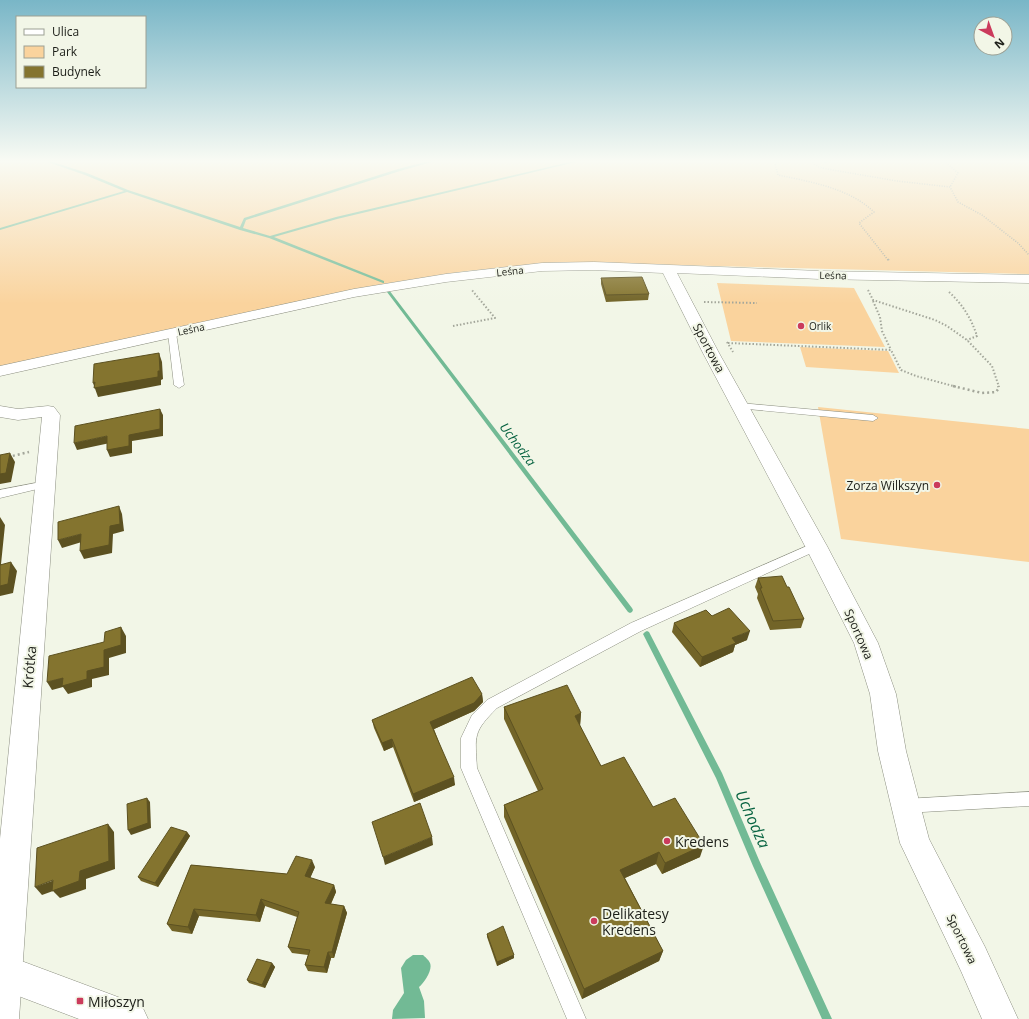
<svg xmlns="http://www.w3.org/2000/svg" width="1029" height="1019" viewBox="0 0 1029 1019" font-family="'Open Sans',sans-serif">
  <rect width="100%" height="100%" fill="#f2f6e7"/>
  <path fill="#fad39d" d="M0 161H1029V274L595 263 534 265 466 271 377 285 0 367Z
    M717 283 854 288 885 347 731 341Z
    M800 347 888 351 899 373 806 367Z
    M818 407 1029 429V562L841 539Z"/>
  <path fill="#72ba95" d="M413 955H423C425 957 429 960 430 963 433 970 424 983 419 987L424 1001 425 1018 392 1019 393 1010 404 993 401 968 406 960Z"/>
  <g fill="none" stroke-linecap="round" stroke-linejoin="round">
    <path fill="#72ba95" fill-rule="evenodd" d="M45 161H50L87 173 128 190 240 227 244 218 398 169 429 161H435L400 171 246 220 243 228 270 236 336 217 574 161H580L337 219 274 237 384 281V283H383L269 238 240 230 127 192 0 230V228L124 191 85 175Z
      M825 161H829L826 163 824 162Z
      M387 290H389L632 608 633 610 632 612 630 613 628 612 387 292Z
      M647 631 649 632 722 773 759 860 832 1019H822L753 866 716 778 643 634 645 632Z"/>
    <g stroke="#8c8f81" stroke-width="1">
      <path id="service" d="M169 331H172L176 333 184 385 179 388 174 385 168 333Z
        M740 403 873 415 878 418 873 421 737 408 735 406 737 404Z
        M46 481 50 482 51 484 50 486 0 498V490Z
        M816 542 820 543 822 546 820 549 641 631 497 708C473 732 475 735 477 768L586 1019H567L461 768V738L472 715 487 700 631 623Z
        M1029 792V806L905 813 899 811 897 806 899 801 905 799Z"/>
    </g>
    <g stroke="#8c8f81" stroke-width="1">
      <path id="minor" d="M594 262 820 271 1029 275V283L820 279 677 273 719 353 827 546 878 643 896 694 906 751 929 839 985 947 1018 1019H982L961 971 900 843 878 751 870 694 854 643 805 546 703 353 663 273 594 270 542 271 446 282 354 297 0 376V366L354 289 446 274 542 263Z
        M0 406 18 409 48 406 54 407 60 415 19 1019H0V839L42 417 18 420 0 417Z"/>
    </g>
    <g stroke="#8c8f81" stroke-width="1">
      <path id="tertiary" d="M0 953 142 1006 148 1019H79L0 989Z"/>
    </g>
    <path stroke="#a3a69a" stroke-width="1.5" stroke-dasharray="1 1.5" stroke-linecap="butt" d="M781 161 775 163 778 175C811 182 849 188 874 212L859 223 888 260
      M810 161 819 167 827 169 897 181 950 187 958 202 982 215 1018 243 1029 255
      M944 161 958 173 950 187"/>
    <path stroke="#a3a69a" stroke-width="2" stroke-dasharray="1.5 2" stroke-linecap="butt" d="M888 259 889 261
      M868 290 873 300 935 320 947 326 967 340 992 366 999 387
      M949 292C963 305 971 318 977 336L967 340
      M873 301 880 317 882 331 891 350
      M704 302 757 303
      M453 326 495 318 471 289
      M727 342 733 352
      M728 343 891 350 901 370 916 376 957 387"/>
    <path stroke="#a3a69a" stroke-width="2.5" stroke-dasharray="2 3" stroke-linecap="butt" d="M953 386 982 393 996 392 999 388 998 386
      M8 457 29 452"/>
    <use href="#service" fill="#fff" fill-rule="evenodd"/>
    <use href="#minor" fill="#fff" fill-rule="evenodd"/>
    <use href="#tertiary" fill="#fff" fill-rule="evenodd"/>
  </g>
  <path fill="#726428" d="M601 278 649 294 648 300 606 302 601 284Z
    M758 578 787 587 804 619 801 628 770 630 757 598 758 594 755 587Z
    M712 616 747 640 735 645 733 652 700 667 672 632 674 623Z
    M482 694 483 702 474 711 434 729 455 785 414 802 393 747 384 751 374 728 372 720Z
    M504 707 581 713 580 726 601 766 653 807 700 857 662 874 656 864 625 878 663 951 659 961 582 999 504 817V805L538 791 504 719Z
    M187 832 190 836 158 887 141 881 138 877Z
    M191 865 287 874 315 867 310 878 334 885 336 892 331 904 344 906 347 913 334 958H331L327 973 308 971 305 965 308 955 292 953 288 947 297 917 265 906 260 922 199 916 192 934 172 931 167 924Z
    M487 934 514 958 497 966 487 937Z
    M272 963 275 967 265 988 249 983 247 980Z"/>
  <path fill="#5c5121" d="M159 353 162 362 163 379 161 380V385L98 397 93 383Z
    M160 409 163 415V436L132 441V453L110 457 107 450 129 435Z
    M107 436 110 443 77 450 74 443Z
    M10 453 15 462 11 482 0 484V474Z
    M119 506 122 514 124 531 113 534 112 553 84 559 80 551 110 526Z
    M0 517 5 525 0 574Z
    M81 534 85 541 62 548 58 540Z
    M11 562 17 571 13 593 0 596V599V586Z
    M121 627 126 636V653L109 658V675L92 679V687L68 694 63 687 52 690 47 682 87 671Z
    M750 631 747 640 735 645 733 652 700 667 702 657 732 638Z
    M482 694 483 702 474 711 432 730 430 722Z
    M581 713 580 726 575 716Z
    M392 739 393 747 384 751 382 743Z
    M454 777 455 785 414 802 413 794Z
    M147 798 150 802 151 828 131 835 128 830Z
    M108 824 114 832 115 869 86 879V889L60 898 53 891 42 895 35 887 80 871Z
    M187 832 190 836 158 887 155 883Z
    M432 837 433 845 385 865 383 857Z
    M704 845 700 857 662 874 665 863Z
    M659 852 656 864 618 881 620 870Z
    M312 860 315 867 308 883 305 876Z
    M334 885 336 892 328 910 325 903Z
    M261 899 265 906 260 922 256 915Z
    M344 906 347 913 334 958 332 952Z
    M194 909 199 916 192 934 188 927Z
    M663 951 659 961 582 999 584 989Z
    M328 952 331 958 327 973 324 967Z
    M514 955V958L497 966V962Z
    M272 963 275 967 265 988 262 985Z"/>
  <path fill="#84742f" stroke="#5c5121" d="M642 277 649 294 606 295 601 278Z
    M159 353 160 371H158V377L94 388 95 382 93 383 94 364Z
    M160 409V429L129 435V446L107 450V436L74 443 75 426Z
    M10 453 6 473 0 474V455Z
    M119 506 120 524 110 526 109 545 80 551 81 534 58 540V522Z
    M11 562 8 584 0 586V565Z
    M782 576 787 587H789L804 619 773 621 760 588H762L758 578Z
    M729 608 750 631 732 638 736 643 702 657 674 623 706 610 712 616Z
    M121 627V645L104 650V667L87 671V679L62 686 63 678 47 682 49 656 104 642 105 632Z
    M472 677 482 694 474 703 430 722 454 777 413 794 392 739 382 743 372 720Z
    M567 685 581 713 575 716 601 766 624 757 653 807 675 798 704 845 665 863 659 852 620 870 663 951 584 989 504 805 543 789 504 707Z
    M147 798 148 823 128 830 127 804Z
    M420 803 432 837 383 857 372 822Z
    M108 824 109 861 80 871 79 881 52 891 53 880 35 887 37 848Z
    M171 827 187 832 155 883 138 877Z
    M296 856 312 860 305 876 334 885 325 903 344 906 332 952H328L324 967 305 965 310 950 288 947 299 912 261 899 256 915 194 909 188 927 167 924 191 865 287 874Z
    M503 926 514 955 497 962 487 934Z
    M257 959 272 963 262 985 247 980Z"/>
  <linearGradient id="sky" x2="0" y2="1"><stop stop-color="#79b6c7"/><stop offset="0.53" stop-color="#f9fbf4"/><stop offset="1" stop-color="#f9fbf4" stop-opacity="0"/></linearGradient>
  <rect width="1029" height="304" fill="url(#sky)"/>
  <g fill="#cb3b5c" stroke="#f2f6e7" stroke-width="1.5">
    <circle cx="801" cy="326" r="4"/>
    <circle cx="937" cy="485" r="4"/>
    <circle cx="667" cy="841" r="4"/>
    <circle cx="594" cy="921" r="4"/>
    <rect x="76" y="997" width="8" height="8" rx="2"/>
  </g>
  <g text-anchor="middle" dominant-baseline="central" stroke-width="4" stroke-linejoin="round" paint-order="stroke">
    <g font-size="10" fill="#1c1e18" stroke="#f2f6e7">
      <text transform="translate(510 271) rotate(-6)">Leśna</text>
      <text transform="translate(833 275) rotate(1)">Leśna</text>
      <text transform="translate(191 329) rotate(-12)">Leśna</text>
    </g>
    <g font-size="10" fill="#1c1e18" stroke="#f2f6e7" text-anchor="start">
      <text x="809" y="326">Orlik</text>
    </g>
    <g font-size="12" fill="#1c1e18" stroke="#f2f6e7">
      <text transform="translate(709 348) rotate(62)">Sportowa</text>
      <text transform="translate(859 634) rotate(66)">Sportowa</text>
      <text transform="translate(962 939) rotate(64)">Sportowa</text>
    </g>
    <g font-size="12" fill="#1c1e18" stroke="#f2f6e7" text-anchor="end">
      <text x="929" y="485">Zorza Wilkszyn</text>
    </g>
    <g font-size="13" font-style="italic" fill="#096442" stroke="#f2f6e7">
      <text transform="translate(518 444) rotate(53)">Uchodza</text>
    </g>
    <g font-size="14" fill="#1c1e18" stroke="#f2f6e7">
      <text transform="translate(29 667) rotate(-85)">Krótka</text>
    </g>
    <g font-size="14" fill="#1c1e18" stroke="#f2f6e7" text-anchor="start">
      <text x="675" y="841">Kredens</text>
      <text x="602" y="913">Delikatesy<tspan x="602" dy="16">Kredens</tspan></text>
      <text x="88" y="1001">Miłoszyn</text>
    </g>
    <g font-size="16" font-style="italic" fill="#096442" stroke="#f2f6e7">
      <text transform="translate(753 819) rotate(66)">Uchodza</text>
    </g>
  </g>
  <rect x="16" y="16" width="130" height="72" fill="#f2f6e7" stroke="#9ca094"/>
  <rect x="24" y="29" width="20" height="6" fill="#ffffff" stroke="#9ca094"/>
  <text x="52" y="36" font-size="12" fill="#1c1e18">Ulica</text>
  <rect x="24" y="46" width="20" height="12" fill="#fad39d" stroke="#9ca094"/>
  <text x="52" y="56" font-size="12" fill="#1c1e18">Park</text>
  <rect x="24" y="66" width="20" height="12" fill="#84742f" stroke="#9ca094"/>
  <text x="52" y="76" font-size="12" fill="#1c1e18">Budynek</text>
  <g transform="translate(993 36) rotate(139)"><circle r="19" fill="#f2f6e7" stroke="#9ca094"/>
  <path d="M0-3L7 15L0 10L-7 15Z" fill="#cb3b5c"/>
  <text y="-6" font-size="11" font-weight="bold" text-anchor="middle" fill="#1c1e18">N</text>
  </g>
</svg>
